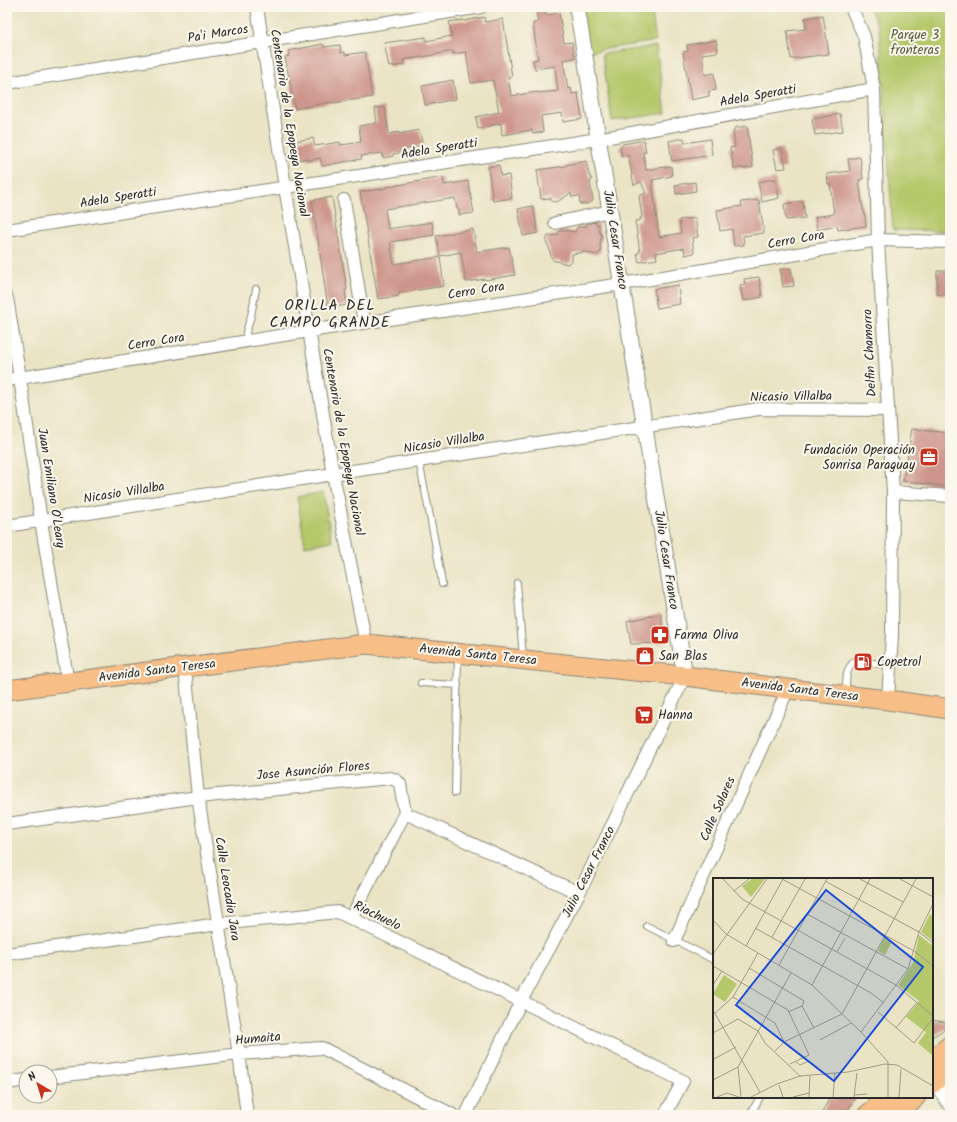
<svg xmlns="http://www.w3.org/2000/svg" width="957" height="1122" viewBox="0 0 957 1122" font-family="Kalam,sans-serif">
  <rect width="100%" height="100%" fill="#fbf7ec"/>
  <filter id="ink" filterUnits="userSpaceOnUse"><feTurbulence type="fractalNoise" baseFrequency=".025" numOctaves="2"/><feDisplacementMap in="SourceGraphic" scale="8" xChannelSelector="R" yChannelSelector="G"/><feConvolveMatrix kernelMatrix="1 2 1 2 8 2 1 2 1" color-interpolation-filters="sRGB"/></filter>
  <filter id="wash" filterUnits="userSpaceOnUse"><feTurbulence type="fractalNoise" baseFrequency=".012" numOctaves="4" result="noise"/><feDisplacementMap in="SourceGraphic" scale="16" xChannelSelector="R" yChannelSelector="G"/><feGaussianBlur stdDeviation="0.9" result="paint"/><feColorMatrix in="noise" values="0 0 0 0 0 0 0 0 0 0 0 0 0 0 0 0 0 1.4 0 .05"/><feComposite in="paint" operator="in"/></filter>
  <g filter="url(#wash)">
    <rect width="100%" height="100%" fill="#eae4c5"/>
    <path fill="#b6c86c" stroke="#707a4c" d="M590 7H651L656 41 587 52 580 9Z
      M869 7H950V231L893 230 879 28Z
      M656 46 666 113 612 121 602 54Z
      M323 492 332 541 305 546 297 497Z"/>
    <g id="blocks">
      <path fill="#cd958b" d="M545 9 546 15 559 13 564 43 572 42 575 58 563 60 568 89 571 88 572 94 578 93 582 119 563 122 562 113 541 116 543 132 533 134 532 130 502 135 501 123 478 129 476 117 499 112 493 80 471 83 466 52 453 54V51L428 56 403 60 404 65 389 67 384 43 426 37V41L452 36 449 22 464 20V21L484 17 485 22 503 19 512 77 508 78 511 96 538 92V93L558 91 555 66 535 69 533 60 538 59 533 23 538 22 536 10Z
        M823 15 829 54 791 59 787 31 806 29 805 18Z
        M716 40 718 52 702 54 705 75 714 73 716 90 709 91V96L691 100 683 52 688 51 687 45Z
        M323 44 324 47 340 45 341 53 345 52V55L365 52 372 97 333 103 332 102 295 109 285 57 289 56 288 51Z
        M453 80 456 99 425 105 422 86Z
        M385 107 389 134 399 132V134L419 130 423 145 403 150V152L393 154V156L383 158 382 153 361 156 362 159 322 166 320 158 307 161V158L299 160 296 141 313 138 315 146 340 142 341 145 361 142 359 126 377 123 375 108Z
        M840 114 843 131 815 135 812 119Z
        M747 126 753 167 742 169V167L734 169 730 148 735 147 733 132 735 128Z
        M684 138 685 143 710 139 712 155 672 161 669 141Z
        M644 140 646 152H643L646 170 671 166 672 176 652 180 659 237 681 233 679 220 695 218 698 237 692 238 694 253 685 255 684 248 656 253 657 259 639 262 637 253 640 252 635 221 641 220 640 218 642 217 639 196 646 193 641 182 634 185 628 155 622 156 620 148 623 144Z
        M782 148 786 168 777 169 773 150Z
        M860 157 863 179 859 180 863 210H864L866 226 838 230 837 226 817 230 815 217 834 214 830 184H828L827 174 850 171 848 159Z
        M586 161 589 175 592 179 590 183 593 201 587 204H580L579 196 572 197 571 193 557 202 551 201V198L541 199 537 170 566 166V165Z
        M499 165 501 176 509 175 512 198 493 201 488 167Z
        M443 177 444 185 468 181 474 213 459 215V209H457L455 198 385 209 388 229 432 222 434 235 390 242 394 264 440 257 444 286 399 293V296L378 299 360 192 387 188V187Z
        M775 179 779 198 762 202 758 182Z
        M695 182 696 191 676 194 675 185Z
        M332 197 347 290H345L347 305 328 308 312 200Z
        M759 200 764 233 743 236 744 245 734 246 732 229 720 231 717 210 742 206 741 202Z
        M803 201 805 218 786 220 784 204Z
        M533 206 538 233 523 236 518 209Z
        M596 222V225L599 224V231L602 236 600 244 601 252 596 255 585 252 572 254V261L567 264 557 261H554L551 257 549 247 546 242 548 236 558 235V232L562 230 575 232 577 227 587 226 586 224Z
        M473 229 477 252 509 247 515 275 485 280V279L466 282 461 252 440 256 436 236Z
        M791 268 794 286 783 287 780 269Z
        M937 271H950V295L937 294Z
        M759 277 762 297 743 301 740 285 745 284 744 279Z
        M678 285 680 304 657 308 654 289Z
        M912 429 950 433V487L903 481Z
        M661 614 665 643 631 644 627 621Z
        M932 1020 950 1023V1026L932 1037Z
        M830 1097H857L844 1115H821Z"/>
    </g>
  </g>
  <g filter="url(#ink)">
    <use href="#blocks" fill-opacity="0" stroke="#8a8878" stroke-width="1"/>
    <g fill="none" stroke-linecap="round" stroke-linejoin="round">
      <g stroke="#8a8878" stroke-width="8">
        <path id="service" d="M246 341V332L251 316 256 289
          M419 461C427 502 436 543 442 584
          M517 583 523 658
          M421 683 458 685
          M846 693C846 682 845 668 855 661L890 665
          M455 793 458 655
          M647 926 714 960
          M750 1115 760 1097"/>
      </g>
      <g stroke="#8a8878" stroke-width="14">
        <path id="minor" d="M257 7 285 187 333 474 366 644
          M851 7 864 36 874 89 878 240 893 492 892 635 888 700
          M7 83 481 7
          M344 200 364 322
          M555 223 610 211
          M7 230 598 139 874 89
          M7 298 20 378 41 521 68 683
          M7 380 309 331 622 284 878 240 950 242
          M893 492 950 496
          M7 526 333 474 759 409 888 410
          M185 668 198 797 239 1054 247 1115
          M405 813 579 893
          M7 824 198 797 390 778 396 780 400 784 405 813
          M351 918 405 813
          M674 941 788 689
          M7 954 219 924 338 912 521 1001 683 1081 665 1115
          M50 1077 239 1054 322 1048 453 1115
          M7 1083 26 1080
          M466 1115 521 1001 579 893 685 676"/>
      </g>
      <g stroke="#8a8878" stroke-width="17">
        <path id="tertiary" d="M577 7 685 676
          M932 1077 950 1103"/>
      </g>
      <g stroke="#8a8878" stroke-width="21">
        <path id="primary" d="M7 690 366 644 685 676 788 689 888 700 950 709"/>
      </g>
      <g stroke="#8a8878" stroke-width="22">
        <path id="trunk" d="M932 1061 950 1046
          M932 1083 950 1067
          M868 1115 890 1097
          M894 1115 915 1097"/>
      </g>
      <use href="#service" stroke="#fff" stroke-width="6"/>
      <use href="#minor" stroke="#fff" stroke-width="12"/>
      <use href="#tertiary" stroke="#fff" stroke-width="15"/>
      <use href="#primary" stroke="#f7be87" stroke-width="19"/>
      <use href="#trunk" stroke="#f7be87" stroke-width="20"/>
    </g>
  </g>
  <defs>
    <g id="office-square" transform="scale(1)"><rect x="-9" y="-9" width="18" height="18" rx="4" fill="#c8321e" stroke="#fbf7ec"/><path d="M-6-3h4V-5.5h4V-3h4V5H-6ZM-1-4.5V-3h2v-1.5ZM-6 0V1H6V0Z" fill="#fff"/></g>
    <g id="pharmacy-square" transform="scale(1)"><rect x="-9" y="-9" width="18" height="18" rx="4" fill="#c8321e" stroke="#fbf7ec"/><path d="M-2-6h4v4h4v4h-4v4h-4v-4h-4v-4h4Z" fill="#fff"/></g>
    <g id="shop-square" transform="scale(1)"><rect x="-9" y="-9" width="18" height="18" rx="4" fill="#c8321e" stroke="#fbf7ec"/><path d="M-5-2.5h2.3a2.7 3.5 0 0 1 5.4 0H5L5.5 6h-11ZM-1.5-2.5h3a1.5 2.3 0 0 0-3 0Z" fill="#fff"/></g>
    <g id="fuel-square" transform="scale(1)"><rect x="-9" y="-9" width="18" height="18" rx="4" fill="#c8321e" stroke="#fbf7ec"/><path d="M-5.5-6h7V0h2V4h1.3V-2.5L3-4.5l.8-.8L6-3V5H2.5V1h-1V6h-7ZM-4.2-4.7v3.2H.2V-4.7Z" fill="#fff"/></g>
    <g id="supermarket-square" transform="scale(1)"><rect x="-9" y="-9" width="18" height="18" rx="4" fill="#c8321e" stroke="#fbf7ec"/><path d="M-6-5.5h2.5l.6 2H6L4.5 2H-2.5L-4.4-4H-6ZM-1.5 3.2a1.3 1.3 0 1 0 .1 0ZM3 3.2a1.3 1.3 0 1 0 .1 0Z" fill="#fff"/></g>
  </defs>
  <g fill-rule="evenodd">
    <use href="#office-square" x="929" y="457"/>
    <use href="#pharmacy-square" x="660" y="635"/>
    <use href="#shop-square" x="645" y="656"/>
    <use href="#fuel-square" x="863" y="662"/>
    <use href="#supermarket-square" x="644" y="715"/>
  </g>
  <g text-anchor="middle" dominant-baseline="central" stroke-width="4" stroke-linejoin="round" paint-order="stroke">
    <g font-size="13" fill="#2b2b2b" stroke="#fbf7ec">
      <text transform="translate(218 34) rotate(-9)">Pa'i Marcos</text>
      <text transform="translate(758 96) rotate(-10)">Adela Speratti</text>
      <text transform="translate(289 123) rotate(81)">Centenario de la Epopeya Nacional</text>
      <text transform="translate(439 149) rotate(-9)">Adela Speratti</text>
      <text transform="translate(118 198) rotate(-9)">Adela Speratti</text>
      <text transform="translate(615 240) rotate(81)">Julio Cesar Franco</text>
      <text transform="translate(796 240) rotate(-10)">Cerro Cora</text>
      <text transform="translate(476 291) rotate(-9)">Cerro Cora</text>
      <text transform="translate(156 342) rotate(-9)">Cerro Cora</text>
      <text transform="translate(870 353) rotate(-93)">Delfin Chamorro</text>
      <text transform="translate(791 397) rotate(-1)">Nicasio Villalba</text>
      <text transform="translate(343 442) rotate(80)">Centenario de la Epopeya Nacional</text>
      <text transform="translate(444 443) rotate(-9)">Nicasio Villalba</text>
      <text transform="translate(51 488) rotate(81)">Juan Emiliano O'Leary</text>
      <text transform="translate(124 493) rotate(-9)">Nicasio Villalba</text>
      <text transform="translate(666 560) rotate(81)">Julio Cesar Franco</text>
      <text transform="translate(478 655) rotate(6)">Avenida Santa Teresa</text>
      <text transform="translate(157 671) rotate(-7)">Avenida Santa Teresa</text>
      <text transform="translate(800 690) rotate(7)">Avenida Santa Teresa</text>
      <text transform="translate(313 771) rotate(-5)">Jose Asunción Flores</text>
      <text transform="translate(718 809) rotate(-66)">Calle Solares</text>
      <text transform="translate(589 872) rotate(-63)">Julio Cesar Franco</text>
      <text transform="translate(227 889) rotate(81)">Calle Leocadio Jara</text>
      <text transform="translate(377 916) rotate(26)">Riachuelo</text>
      <text transform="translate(258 1039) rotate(-5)">Humaita</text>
    </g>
    <g font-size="13" fill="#555a3e" stroke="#fbf7ec">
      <text x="915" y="35">Parque 3<tspan x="915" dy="15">fronteras</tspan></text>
    </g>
    <g font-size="13" fill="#2b2b2b" stroke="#fbf7ec" text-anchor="start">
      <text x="915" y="450" text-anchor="end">Fundación Operación<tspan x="915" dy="15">Sonrisa Paraguay</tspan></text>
      <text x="674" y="635">Farma Oliva</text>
      <text x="659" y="656">San Blas</text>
      <text x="877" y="662">Copetrol</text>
      <text x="658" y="715">Hanna</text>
    </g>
    <g font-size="15" letter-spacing="1" fill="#2b2b2b" stroke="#fbf7ec">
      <text x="330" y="306">ORILLA DEL<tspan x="330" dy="17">CAMPO GRANDE</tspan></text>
    </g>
  </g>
  <g transform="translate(713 878)">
    <rect width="220" height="220" fill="#eae4c5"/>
    <path d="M39 1H52L38 19 29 8ZM217 36 220 39V63L208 54ZM206 57 220 68V178L205 165 213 154 193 139 206 123 185 107 200 85ZM171 59 179 64 176 69 172 67 176 69 172 77 165 73ZM11 97 24 106 12 124 0 116Z" fill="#b6c86c"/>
    <path fill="none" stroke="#9e9a87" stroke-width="1" d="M10 1 29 21 183 107 220 138M69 1 201 73 220 88M147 1 190 24M187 1 220 19M112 3 206 54 220 65M21 13 36 1M94 36 195 91M0 42 13 56 99 107 148 154 175 184V219M42 50 158 115 171 125M59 59 92 1M33 68 70 1M124 74 132 60M0 76 54 1M66 87 114 1M0 88 75 132 96 177 77 186M36 90 91 123 89 128 101 150M0 107 9 93M99 107 157 1M20 119 62 145 71 164M0 132 47 214M75 134 89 128M165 134 201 165 220 140M2 135 20 119 45 75M183 150 204 124M148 154 195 91 206 54 220 26M0 155 25 141 45 153 52 165 88 199M107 162 138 145M62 173 71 164 129 136 203 1M1 181 23 169M82 183 87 187 96 183M25 189 28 219M0 202 25 189 78 95M66 207 70 219M141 217 154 216M4 219 14 215 26 219M38 219 64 206 87 198 135 194 172 186 184 187 220 208M80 219 96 215M96 219 97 198M120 219 122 195M141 219 144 195M186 219 188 191"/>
    <path fill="#1d4ed8" fill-opacity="0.15" stroke="#1d4ed8" stroke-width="2" d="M113 12 210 89 121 203 23 127Z"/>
    <rect width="220" height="220" fill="none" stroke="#2b2b2b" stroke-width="2"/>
  </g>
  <rect width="957" height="1122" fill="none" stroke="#fbf7ec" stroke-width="24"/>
  <g transform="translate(38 1084) rotate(322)"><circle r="19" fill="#fbf7ec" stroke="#a8a59f"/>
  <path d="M0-3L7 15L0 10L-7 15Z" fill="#c8321e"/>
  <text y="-6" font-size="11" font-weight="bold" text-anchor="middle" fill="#2b2b2b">N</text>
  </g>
</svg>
